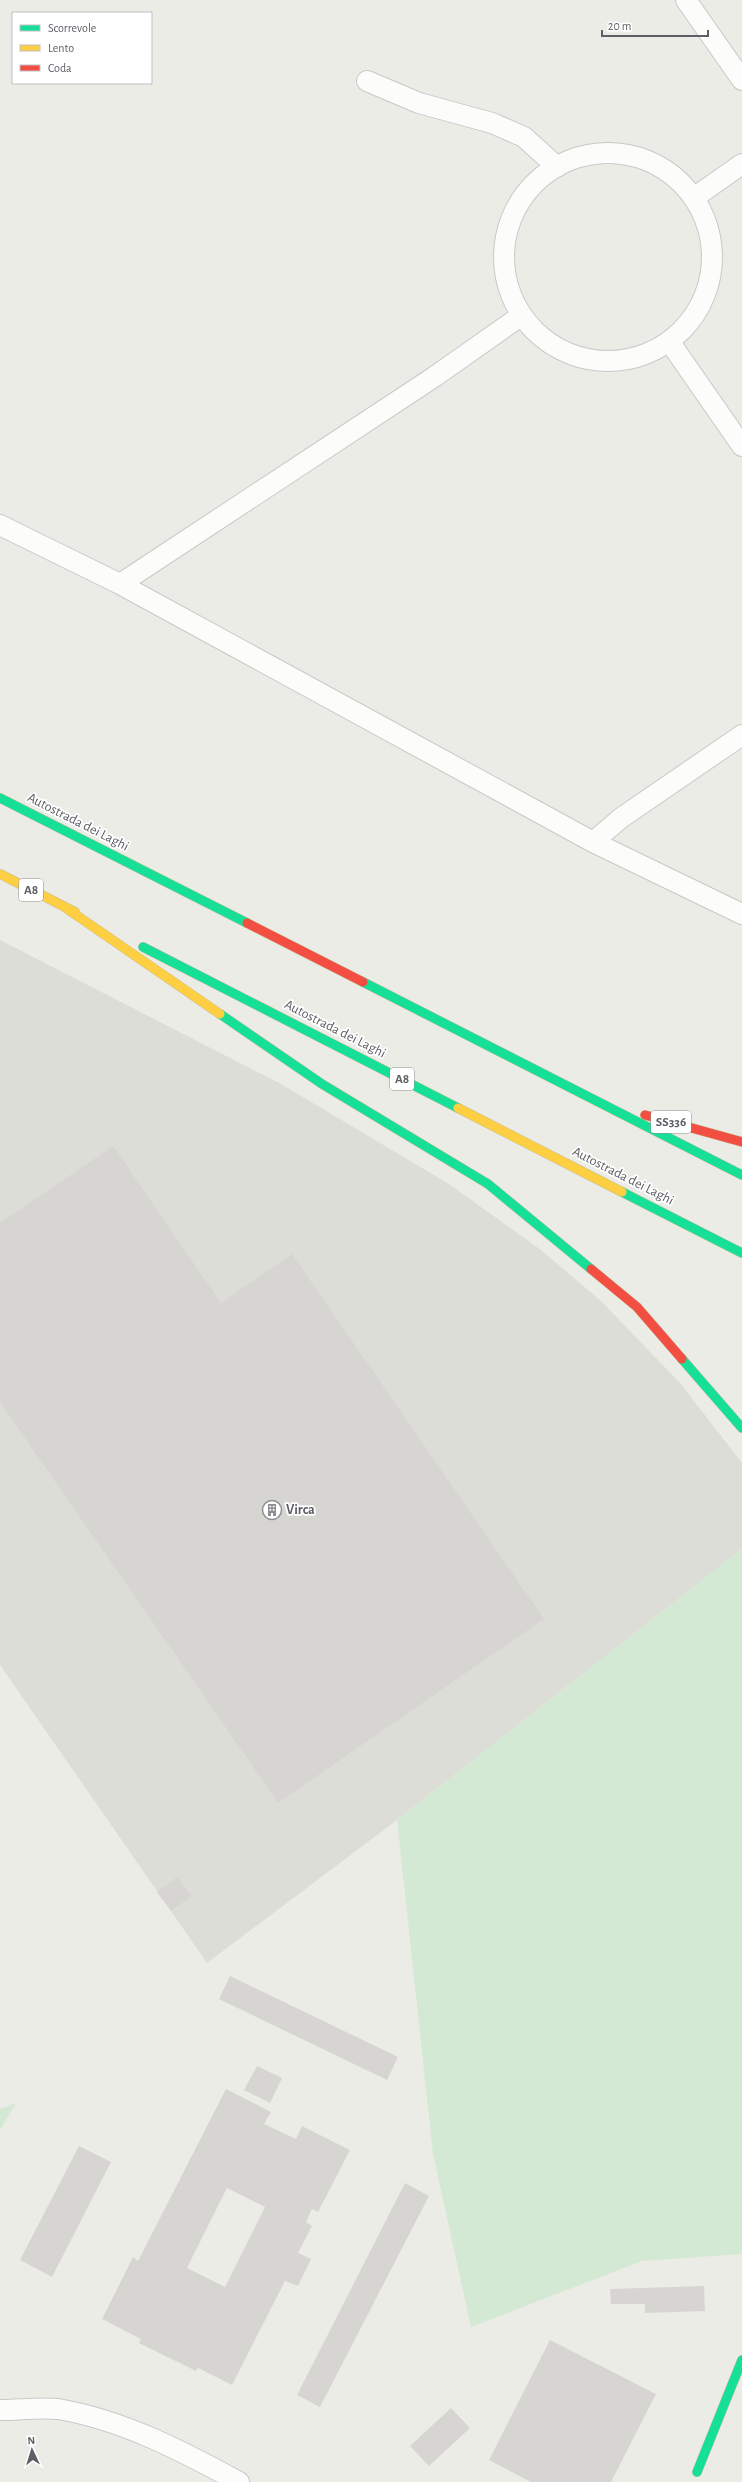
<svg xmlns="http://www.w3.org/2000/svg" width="742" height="2482" viewBox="0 0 742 2482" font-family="'Alegreya Sans',sans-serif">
  <rect width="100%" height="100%" fill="#ecece7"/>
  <path fill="#ddddd8" d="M0 940 281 1084 449 1184 541 1250 601 1301 680 1383 742 1463V1549L397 1820 207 1963 0 1665Z"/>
  <path fill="#d4e9d4" d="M742 1549V2254L642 2261 471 2327 433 2154 397 1820Z
    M16 2103 0 2130V2109Z"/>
  <path fill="#d6d5d2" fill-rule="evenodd" d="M113 1146 221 1303 292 1254 544 1619 278 1803 0 1402V1223Z
    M177 1877 192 1896 171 1911 157 1892Z
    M230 1976 398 2057 387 2080 219 1999Z
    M257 2066 282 2078 270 2103 244 2090Z
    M226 2089 271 2112 264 2124 296 2139 302 2126 350 2150 318 2212 312 2209 306 2222 312 2226 298 2253 311 2259 298 2286 285 2281 232 2385 198 2368 196 2371 139 2343 141 2339 102 2319 133 2257 138 2261ZM227 2188 265 2207 225 2287 187 2268Z
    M79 2146 111 2162 52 2277 20 2260Z
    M405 2183 429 2196 320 2407 297 2395Z
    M704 2286 705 2311 645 2313V2304H611L610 2289Z
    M550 2340 656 2394 611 2482H531L489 2460Z
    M451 2408 470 2428 429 2466 410 2446Z"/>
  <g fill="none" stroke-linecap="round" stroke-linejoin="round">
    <g stroke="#c8c9c7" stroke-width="22">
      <path id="lane" d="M686 0 742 80
        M367 81 419 103 492 123 524 137 557 167
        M504 257a104 104 0 1 1 208 0a104 104 0 1 1-208 0Z
        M695 197 742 164
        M669 341 742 446
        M0 525 120 584 593 842 742 914
        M120 584 434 377 522 315
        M593 842 621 818 742 735
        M0 2410C19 2410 40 2407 58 2409 123 2420 182 2451 239 2482"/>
    </g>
    <g stroke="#c4bb93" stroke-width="10">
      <path id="fast" d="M0 798 247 923
        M143 947 458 1108
        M363 982 742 1175
        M220 1014 322 1084 488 1184 591 1269
        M622 1192 742 1253
        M682 1359 742 1428
        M697 2472 742 2360"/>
    </g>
    <g stroke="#c4bb93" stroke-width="10">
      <path id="slow" d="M0 874 75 912
        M63 906 220 1014
        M458 1108 622 1192"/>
    </g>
    <g stroke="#c4bb93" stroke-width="10">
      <path id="jam" d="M247 923 363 982
        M645 1115 742 1142
        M591 1269 637 1307 682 1359"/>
    </g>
    <use href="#lane" stroke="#fcfcfb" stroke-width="20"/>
    <use href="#fast" stroke="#16e098" stroke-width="9"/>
    <use href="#slow" stroke="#ffcf43" stroke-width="9"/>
    <use href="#jam" stroke="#f24e42" stroke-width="9"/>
  </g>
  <defs>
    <g id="building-ring" transform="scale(1)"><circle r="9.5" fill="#fff" stroke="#8e9092" stroke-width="1.5"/><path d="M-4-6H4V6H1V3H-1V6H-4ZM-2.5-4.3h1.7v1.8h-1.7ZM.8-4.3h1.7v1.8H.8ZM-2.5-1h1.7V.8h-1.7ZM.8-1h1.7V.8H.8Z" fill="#8e9092"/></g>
  </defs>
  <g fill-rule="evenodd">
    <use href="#building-ring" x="272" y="1510"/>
  </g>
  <g text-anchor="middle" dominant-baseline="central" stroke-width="3.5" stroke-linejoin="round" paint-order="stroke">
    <g fill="#fff" stroke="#8d8f93" stroke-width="1">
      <rect x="19" y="879" width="24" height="22" rx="3"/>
      <rect x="390" y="1068" width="24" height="22" rx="3"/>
      <rect x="651" y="1111" width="40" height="22" rx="3"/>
    </g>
    <g font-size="13" font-weight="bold" fill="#5c5f65">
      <text x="31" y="890">A8</text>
      <text x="402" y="1079">A8</text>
      <text x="671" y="1122">SS336</text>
    </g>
    <g font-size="14" fill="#5c5f65" stroke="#fff">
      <text transform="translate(78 822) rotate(27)">Autostrada dei Laghi</text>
      <text transform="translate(335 1029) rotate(27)">Autostrada dei Laghi</text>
      <text transform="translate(623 1176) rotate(27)">Autostrada dei Laghi</text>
    </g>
    <g font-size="14" font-weight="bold" fill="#5c5f65" stroke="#fff" text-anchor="start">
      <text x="286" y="1510">Virca</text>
    </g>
  </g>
  <rect x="12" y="12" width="140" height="72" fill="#ffffff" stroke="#bebfc1"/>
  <rect x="20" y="25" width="20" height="6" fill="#16e098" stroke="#bebfc1"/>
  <text x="48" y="32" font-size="12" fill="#5c5f65">Scorrevole</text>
  <rect x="20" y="45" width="20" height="6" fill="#ffcf43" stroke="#bebfc1"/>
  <text x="48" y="52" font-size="12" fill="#5c5f65">Lento</text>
  <rect x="20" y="65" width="20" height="6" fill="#f24e42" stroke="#bebfc1"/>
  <text x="48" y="72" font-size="12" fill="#5c5f65">Coda</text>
  <g transform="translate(32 2450) rotate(356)" stroke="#ffffff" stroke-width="3" paint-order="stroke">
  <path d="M0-3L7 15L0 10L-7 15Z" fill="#5c5f65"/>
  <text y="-6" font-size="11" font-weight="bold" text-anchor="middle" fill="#5c5f65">N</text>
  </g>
  <path d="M602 30v6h106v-6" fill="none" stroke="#5c5f65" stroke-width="2"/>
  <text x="608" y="30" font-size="12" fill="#5c5f65" stroke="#ffffff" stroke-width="3" paint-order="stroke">20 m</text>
</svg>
